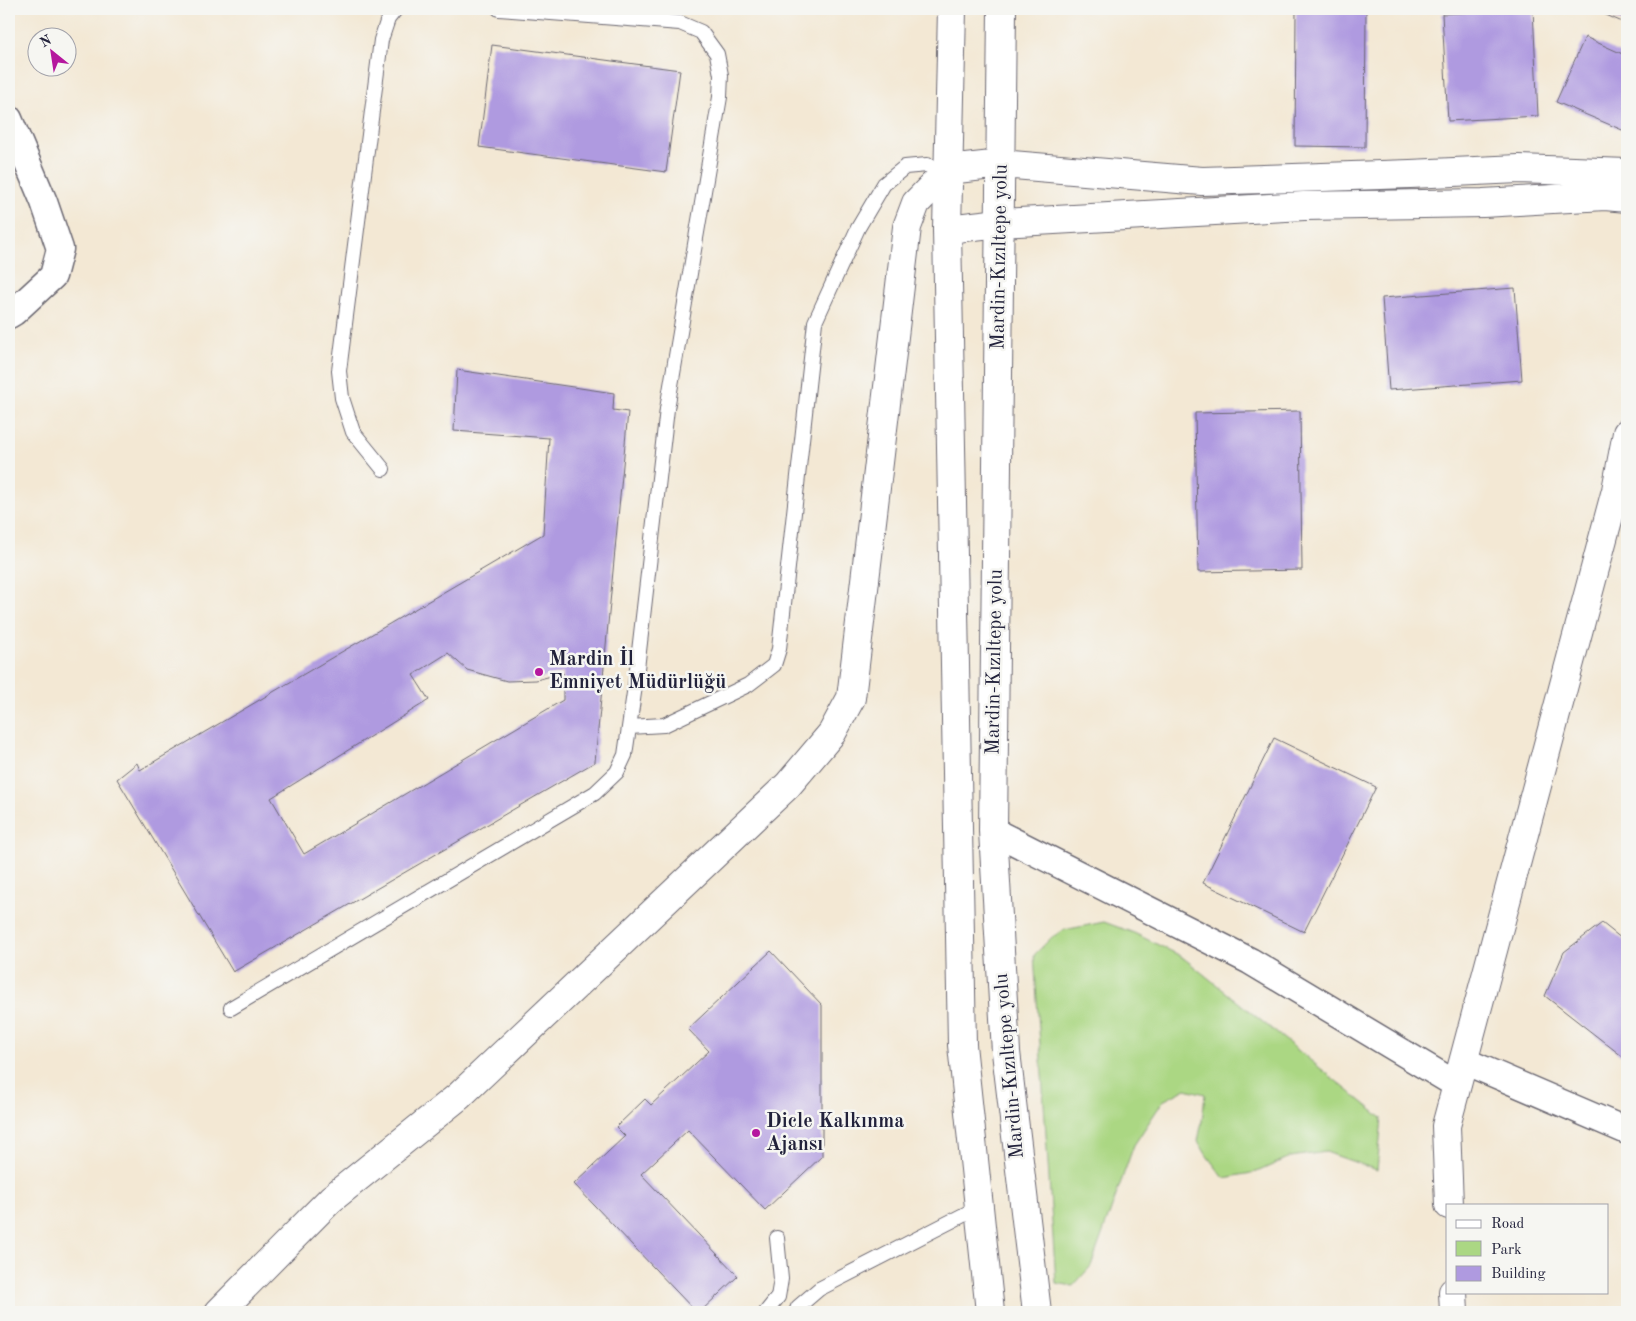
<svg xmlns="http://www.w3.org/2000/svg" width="1636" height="1321" viewBox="0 0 1636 1321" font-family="'Old Standard TT',serif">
  <rect width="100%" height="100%" fill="#f6f6f2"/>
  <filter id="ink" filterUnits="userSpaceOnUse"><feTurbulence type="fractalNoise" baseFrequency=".02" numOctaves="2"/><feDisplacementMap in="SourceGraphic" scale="10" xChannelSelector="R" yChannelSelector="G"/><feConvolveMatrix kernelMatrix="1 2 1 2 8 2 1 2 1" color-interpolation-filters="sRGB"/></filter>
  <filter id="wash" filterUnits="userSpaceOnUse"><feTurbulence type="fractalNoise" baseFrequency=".0096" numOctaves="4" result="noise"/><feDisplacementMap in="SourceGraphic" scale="20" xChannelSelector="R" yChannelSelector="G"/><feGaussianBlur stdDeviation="1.12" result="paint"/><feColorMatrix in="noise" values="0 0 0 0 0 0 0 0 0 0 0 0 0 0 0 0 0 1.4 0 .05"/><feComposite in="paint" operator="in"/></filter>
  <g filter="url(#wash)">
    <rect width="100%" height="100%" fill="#f3e8d4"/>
    <path fill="#abd783" stroke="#667c5f" d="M1104 922 1134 933 1181 956 1382 1118 1377 1170 1326 1152 1290 1157 1257 1172 1224 1178 1207 1156 1198 1141 1202 1121 1205 1094 1186 1089 1163 1101 1134 1145 1091 1266 1073 1286 1056 1283 1034 955 1052 937 1064 930Z"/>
    <g id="blocks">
      <path fill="#af9ae0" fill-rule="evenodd" d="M1296 9H1366L1365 147 1295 146Z
        M1533 9 1538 116 1448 121 1442 14Z
        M1601 9H1627V24L1599 12Z
        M1585 37 1627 56V132L1556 102Z
        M492 45 680 70 666 172 479 147Z
        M1515 288 1522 380 1389 390 1382 298Z
        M457 370 614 393 613 410 628 412 595 762 233 972 117 779 137 763 140 770 543 534 549 438 454 431ZM448 653 467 670 507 681 536 680 563 673V700L304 854 271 798 429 700 413 675Z
        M1300 411 1302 570 1198 572 1195 413Z
        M1274 738 1376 787 1304 932 1203 883Z
        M1602 923 1627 943V1060L1545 996 1564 952Z
        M771 951 822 1005V1156L765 1210 688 1130 641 1174 738 1276 700 1312H696L574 1184 625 1136 616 1127 645 1099 651 1105 709 1051 688 1029Z"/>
    </g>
  </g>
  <g filter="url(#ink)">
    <use href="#blocks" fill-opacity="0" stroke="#6b6771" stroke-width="1"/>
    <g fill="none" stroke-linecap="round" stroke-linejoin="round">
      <g stroke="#6b6771" stroke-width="16">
        <path id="service" d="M383 469 353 432 342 398 339 371 381 40 388 19 396 9
          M629 727 664 725 748 685 774 665 779 649 815 322 858 228 884 184 905 167 927 165 948 170
          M231 1008 595 793 617 772 625 755 635 686 667 409 720 97 721 75 717 54 701 32 680 23 499 9
          M766 1312 778 1297 781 1279 777 1238
          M796 1312 798 1307 819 1289 979 1207"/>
      </g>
      <g stroke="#6b6771" stroke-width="29">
        <path id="minor" d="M9 119 44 202 60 249 53 276 14 312 9 315
          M993 831 1250 961 1457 1085
          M1464 1061 1627 1131"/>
      </g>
      <g stroke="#6b6771" stroke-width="30">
        <path id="tertiary" d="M1449 1205 1446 1126 1616 490 1627 433
          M1453 1292 1454 1312
          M219 1312 331 1199 459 1096 788 785 832 733 851 698 907 227 916 203 948 170"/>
      </g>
      <g stroke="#6b6771" stroke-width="30">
        <path id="secondary" d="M948 170 1001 164 1202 181 1410 174 1519 169 1627 173
          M947 229 1000 223 1304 206 1483 203 1605 196 1627 198"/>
      </g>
      <g stroke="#6b6771" stroke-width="30">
        <path id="trunk" d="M952 9 947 229 962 1045 990 1312
          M1002 9 993 831 1006 1052 1037 1312"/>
      </g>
      <use href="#service" stroke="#fff" stroke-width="14"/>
      <use href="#minor" stroke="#fff" stroke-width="26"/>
      <use href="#tertiary" stroke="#fff" stroke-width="28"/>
      <use href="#secondary" stroke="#fff" stroke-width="28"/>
      <use href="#trunk" stroke="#fff" stroke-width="28"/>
    </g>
  </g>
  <g fill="#b5179e" stroke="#f6f6f2" stroke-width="2">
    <circle cx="539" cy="672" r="5"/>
    <circle cx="756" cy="1133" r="5"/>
  </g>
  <g text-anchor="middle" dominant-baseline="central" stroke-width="5" stroke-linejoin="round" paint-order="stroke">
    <g font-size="20" fill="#22223b" stroke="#f6f6f2">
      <text transform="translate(1000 257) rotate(-89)">Mardin-Kızıltepe yolu</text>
      <text transform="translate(995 662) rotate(-89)">Mardin-Kızıltepe yolu</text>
      <text transform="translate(1010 1066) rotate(-95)">Mardin-Kızıltepe yolu</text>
    </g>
    <g font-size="20" font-weight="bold" fill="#22223b" stroke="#f6f6f2" text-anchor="start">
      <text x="549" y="660">Mardin İl<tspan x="549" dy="23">Emniyet Müdürlüğü</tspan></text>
      <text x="766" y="1122">Dicle Kalkınma<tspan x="766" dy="23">Ajansı</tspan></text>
    </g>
  </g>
  <rect width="1636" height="1321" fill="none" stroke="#f6f6f2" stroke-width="30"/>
  <rect x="1446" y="1204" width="162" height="90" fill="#f6f6f2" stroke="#a1a1a9"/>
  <rect x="1456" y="1220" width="25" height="8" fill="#ffffff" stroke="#a1a1a9"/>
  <text x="1491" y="1228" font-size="15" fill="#22223b">Road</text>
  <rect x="1456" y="1241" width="25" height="15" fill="#abd783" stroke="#a1a1a9"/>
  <text x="1491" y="1254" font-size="15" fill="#22223b">Park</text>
  <rect x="1456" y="1266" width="25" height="15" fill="#af9ae0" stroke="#a1a1a9"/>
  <text x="1491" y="1278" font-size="15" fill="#22223b">Building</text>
  <g transform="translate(52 52) rotate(330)"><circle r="24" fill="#f6f6f2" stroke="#a1a1a9"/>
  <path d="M0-4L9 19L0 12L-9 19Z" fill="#b5179e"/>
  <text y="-8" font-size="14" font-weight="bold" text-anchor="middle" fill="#22223b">N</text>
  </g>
</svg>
